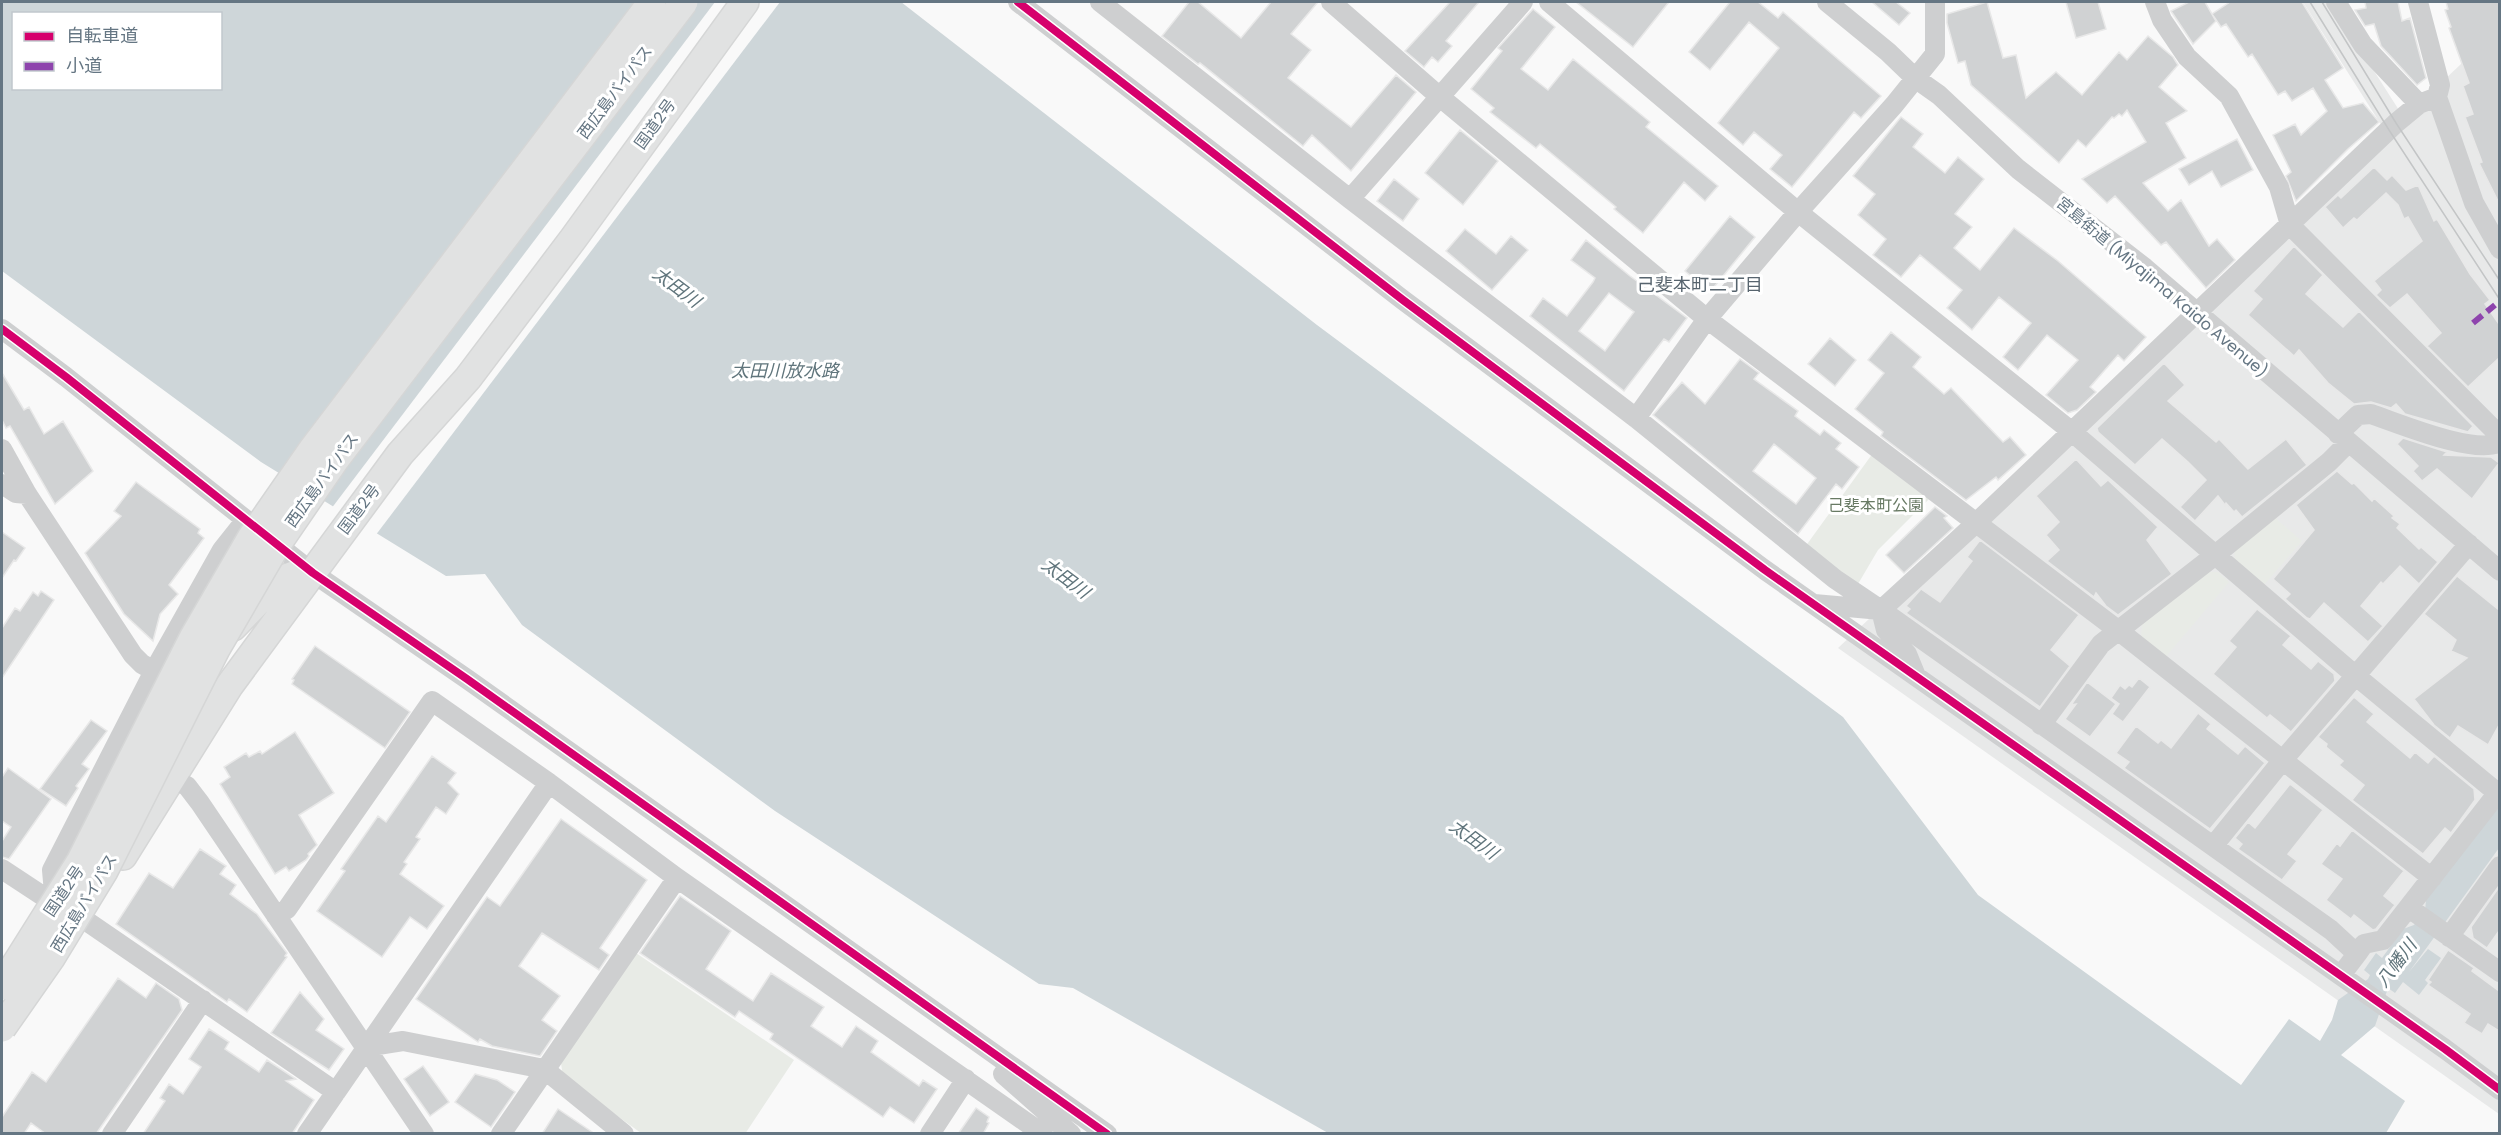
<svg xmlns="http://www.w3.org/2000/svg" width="2501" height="1135" viewBox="0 0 2501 1135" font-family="Poppins,'Noto Sans JP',sans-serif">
  <rect width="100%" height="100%" fill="#f9f9f9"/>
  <path fill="#e8e9e9" d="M2303 2H2330L2404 118 2499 28V1114L1838 648 2387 134Z"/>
  <path fill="#e8ebe6" d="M1873 453 1929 499 1878 550 1858 584 1805 547Z
    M2274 517 2302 541 2263 586 2235 561 2234 548Z
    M2206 572H2218L2229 582 2164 659 2141 639 2142 623Z
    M636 953 794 1060 745 1134 641 1133 563 1077 561 1063Z"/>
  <path fill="#ced6d9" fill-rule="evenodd" d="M2 2H901L1317 325 1843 717 1978 895 2241 1085 2289 1019 2320 1041 2332 1020 2338 1000 2368 979 2370 975 2364 970 2376 953 2382 958 2403 929 2414 925 2425 911 2426 900 2499 805V848L2409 972 2428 949 2441 958 2425 980 2428 983 2419 995 2403 982 2395 993 2388 988 2375 1026 2341 1055 2405 1101 2386 1133H1328L1073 988 1039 984 775 811 522 625 485 574 446 576 261 462 2 271ZM14 14H220V88H14Z"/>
  <path fill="#f9f9f9" d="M715 2H780L375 536 331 509Z"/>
  <path fill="#d0d2d3" stroke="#e8e8e8" stroke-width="1.5" fill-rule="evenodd" d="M1189 2H1198L1241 38 1271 2H1318L1291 34 1311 50 1288 78 1351 127 1396 75 1416 92 1351 171 1312 135 1303 146 1200 63 1198 64 1162 36Z
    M1450 2H1479L1446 41 1452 46 1438 62 1432 57 1424 67 1405 51Z
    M1576 2H1669L1633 47Z
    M1730 2H1758L1778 18 1783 12 1881 96 1861 118 1854 112 1792 187 1770 169 1782 155 1754 132 1743 145 1718 123 1779 48 1749 22 1710 70 1689 52Z
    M1872 2H1896L1910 13 1899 25Z
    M1987 2 2003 58 2016 55 2026 98 2056 72 2082 95 2119 52 2127 60 2148 36 2173 57 2178 65 2159 87 2187 111 2166 123 2186 158 2143 183 2168 211 2181 200 2209 246 2217 239 2235 260 2206 288 2166 242 2161 245 2115 196 2107 203 2082 179 2146 142 2127 110 2122 116 2119 114 2114 118 2112 117 2086 147 2078 140 2059 163 1971 85 1965 61 1958 63 1947 23V14Z
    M2066 2H2098L2106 29 2076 38Z
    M2189 2H2205L2216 21 2193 44 2171 11Z
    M2230 2H2302L2343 68 2325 80 2343 108 2363 103 2379 122 2348 149 2296 201 2286 176 2291 172 2273 135 2295 124 2301 135 2327 111 2313 88 2292 101 2285 91 2278 95 2252 54 2248 57 2226 24 2221 27 2212 14Z
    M2365 2H2398L2402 21 2410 18 2426 78 2417 85 2381 46 2374 24 2365 26 2355 10 2366 8Z
    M2446 2H2499V203L2479 163 2482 162 2465 117 2473 114 2463 86 2469 83 2449 28 2451 27 2445 10 2448 9Z
    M1533 9 1555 27 1521 69 1548 90 1573 59 1650 122 1646 127 1718 186 1705 201 1684 182 1643 233 1614 209 1616 207 1540 144 1536 148 1490 112 1494 108 1471 89 1502 51 1498 48Z
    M1901 117 1923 134 1913 147 1945 173 1958 157 1984 179 1955 214 1972 227 1954 248 1980 270 2014 228 2058 261 2146 337 2124 361 2118 355 2090 387 2096 392 2077 410 2068 413 2046 395 2078 360 2047 335 2018 370 2003 357 2031 323 1999 297 1972 330 1947 308 1962 290 1920 255 1901 277 1873 255 1886 239 1858 215 1875 194 1853 176Z
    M1460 130 1498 161 1463 205 1425 173Z
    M2237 139 2253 170 2221 187 2212 171 2189 185 2179 169Z
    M2374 167 2387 180 2392 175 2406 190 2418 185 2434 221 2437 219 2470 274 2490 300 2485 304 2499 324V358L2468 387 2427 346 2441 333 2407 294 2390 308 2376 295 2381 290 2374 281 2422 241 2408 217 2404 219 2398 205 2386 193 2357 220 2354 218 2343 228 2325 207 2338 195 2341 198Z
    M1394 179 1419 199 1403 221 1377 201Z
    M1730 216 1755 237 1710 292 1685 271Z
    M1465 229 1496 254 1511 236 1528 250 1492 290 1446 251Z
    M1586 240 1630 276 1687 318 1669 342 1664 339 1624 391 1530 316 1543 298 1567 316 1593 282 1595 278 1571 260ZM1609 293 1634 312 1605 351 1579 331Z
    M2294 246 2323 275 2306 294 2343 327 2359 311 2473 426 2468 432 2405 414 2396 404 2391 408 2371 402 2354 404 2328 383 2299 350 2294 356 2248 315 2262 299 2253 291Z
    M1891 332 1921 357 1913 367 1944 394 1951 388 2003 442 2010 437 2026 455 1998 480 1996 477 1966 500 1881 436 1883 432 1855 409 1884 373 1868 360Z
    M1830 338 1856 360 1835 386 1808 364Z
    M1740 359 1759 373 1754 379 1798 411 1795 416 1820 435 1824 430 1841 443 1836 449 1859 467 1842 489 1836 484 1798 534 1653 415 1682 382 1705 404ZM1774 444 1816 478 1796 504 1753 471Z
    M2164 363 2185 385 2168 401 2216 442 2219 439 2248 469 2286 439 2307 465 2242 517 2236 510 2234 512 2226 503 2225 505 2218 496 2195 521 2180 507 2206 480 2188 462 2162 439 2135 465 2098 432 2097 428Z
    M2 373 24 410 29 407 44 434 63 421 93 471 55 504 10 426 6 428 2 420Z
    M2403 438 2447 452 2444 455 2491 457 2499 463 2472 499 2437 469 2422 481 2413 471 2418 466 2397 444Z
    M2076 459 2101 486 2108 480 2158 527 2147 540 2172 574 2118 615 2106 606 2096 593 2094 597 2047 561 2059 550 2046 535 2059 522 2036 496Z
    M2337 471 2352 484 2354 483 2372 501 2374 498 2394 516 2392 518 2400 524 2397 528 2419 549 2421 547 2438 562 2419 584 2400 566 2383 584 2381 582 2361 606 2383 626 2368 642 2324 603 2310 619 2307 618 2285 599 2290 594 2273 579 2314 530 2296 505Z
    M136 482 200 529 198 533 204 538 169 585 178 594 160 614 153 641 124 614 85 553 121 516 114 511Z
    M1935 507 1947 516 1944 518 1953 528 1904 573 1886 555Z
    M2 532 25 548 16 561 14 560 2 578Z
    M1980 540 2079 615 2051 650 2070 666 2040 707 1906 613 1910 609 1906 606 1921 589 1940 602 1972 561 1967 557Z
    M2457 576 2499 610V725L2488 745 2458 726 2450 738 2434 725 2414 699 2467 658 2451 651 2456 640 2424 614Z
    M41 591 54 600 2 678V628L15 608 20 611 33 592 38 596Z
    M2257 609 2291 636 2283 645 2311 669 2318 661 2334 674 2335 681 2291 732 2270 715 2267 718 2213 674 2236 647 2229 641Z
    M315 646 410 712 385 748 292 684 294 680 292 679Z
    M2139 678 2150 687 2123 722 2112 714 2119 704 2111 698 2120 685 2125 689 2129 685 2132 687Z
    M2087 682 2116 704 2090 737 2065 719 2076 704 2071 705Z
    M2354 697 2374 714 2367 722 2410 758 2415 752 2428 763 2434 756 2474 789 2475 800 2451 833 2445 828 2423 854 2352 800 2364 785 2339 765 2343 761 2326 747 2327 744 2318 737Z
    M2198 713 2211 724 2207 729 2238 754 2245 746 2265 763 2210 829 2124 768 2129 762 2116 753 2136 726 2158 743 2161 740 2171 748Z
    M91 720 107 731 82 764 89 769 76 786 78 788 66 806 40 789Z
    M295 732 334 793 299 815 317 845 308 854 309 856 306 860 289 871 286 867 275 874 220 784 230 777 224 767 246 753 249 757 260 751 262 754Z
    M432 756 456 773 448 783 459 794 446 814 436 807 416 837 420 839 404 862 407 864 400 874 444 906 427 929 410 917 382 957 317 911 345 871 341 869 378 816 386 822Z
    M8 768 51 799 9 859 2 857V841L11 827 2 821V777Z
    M2290 784 2323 810 2288 854 2297 861 2282 880 2238 849 2242 844 2235 838 2248 822 2255 828Z
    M561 819 647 880 600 948 609 955 599 970 542 933 519 966 560 996 542 1020 557 1031 540 1056 492 1046 480 1039 478 1042 416 999 487 897 500 906Z
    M2352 830 2404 871 2384 896 2395 905 2376 929 2373 930 2354 915 2351 919 2326 900 2342 879 2321 864 2337 843 2340 846Z
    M200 849 226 866 220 874 236 885 230 894 257 914 287 953 285 956 287 957 247 1012 229 999 227 1002 116 924 149 873 173 888Z
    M2499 887V931L2487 948 2473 938 2471 927Z
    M680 896 731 931 706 969 753 1001 771 973 824 1007 811 1026 842 1047 856 1026 878 1041 871 1052 919 1086 923 1080 937 1089 914 1123 890 1107 883 1117 770 1039 773 1034 739 1011 735 1017 640 953Z
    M2448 950 2474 968 2472 971 2499 991V1031L2488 1024 2482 1034 2464 1023 2470 1014 2428 985 2431 982 2428 980Z
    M118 978 146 998 156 983 179 999 182 1010 96 1134H46L31 1123 24 1134H2V1117L32 1072 46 1082Z
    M300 992 324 1019 316 1030 344 1049 329 1070 271 1033Z
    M209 1029 229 1042 225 1049 259 1072 267 1060 296 1079 286 1081 314 1100 292 1134H143L165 1101 160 1098 169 1084 183 1094 201 1067 189 1059Z
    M423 1066 449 1102 430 1116 404 1079Z
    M475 1074 497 1080 515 1092 491 1127 455 1102Z
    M976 1108 989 1117 987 1122 989 1123 983 1134H958Z
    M558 1109 595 1134H542Z"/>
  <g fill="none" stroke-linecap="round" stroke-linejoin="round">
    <g stroke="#d5d6d6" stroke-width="30">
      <path id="highway" d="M233 627 278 581 296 574 313 573
        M123 856 229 686 400 454 468 378 573 239 745 2"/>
    </g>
    <path stroke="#cecfd0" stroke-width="20" d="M1018 2 1403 300 1765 570 2445 1049 2500 1090
      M1100 2 1350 199 1636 418 1835 579 1881 610 2331 930 2357 954 2341 975
      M1331 2 1440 97 1707 319 2119 631 2432 878
      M1549 2 1798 212 2071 431 2356 676 2500 795
      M1827 2 1888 52 1915 78 1939 95 2018 169 2145 268 2500 571
      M2155 2 2162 20 2187 57 2229 96 2279 187 2290 225 2500 436
      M2336 2 2363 45 2419 104
      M2418 2 2440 85 2437 97 2474 203 2500 249
      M1350 199 1523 2
      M2 329 66 377 313 573 467 679 1107 1134
      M1636 418 1707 319 1798 212 1894 105 1935 54V2
      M2338 434 2358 415 2371 414C2398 423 2476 456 2500 442
      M2 449 27 494 133 655 142 664 163 676
      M2 484 16 493 27 494
      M1814 604 1881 610 1886 630 1907 654 1916 676
      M1881 610 1976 523 2396 123 2419 104 2437 97
      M2041 725 2101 644 2214 556 2329 462 2349 442
      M172 779 187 786 200 803 424 1134
      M2214 845 2282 761 2469 544
      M2 869 55 904
      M55 904 52 870 154 671 222 550 245 521
      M2409 908 2500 972
      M276 916 287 909 432 701 549 783 677 878 1043 1134
      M82 918 336 1092
      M2449 937 2500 866
      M2357 954 2364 944 2383 940 2500 790
      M365 1047 403 1041 544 1069 624 1134
      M1003 1074 1071 1134
      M112 1134 203 1000
      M307 1134 549 783
      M501 1134 677 878
      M930 1134 966 1079"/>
    <use href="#highway" stroke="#e1e2e2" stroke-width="27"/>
    <path stroke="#c3c5c6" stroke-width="1.5" d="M2310 2 2389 130 2500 300
      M2322 2 2396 123 2500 281"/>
    <g stroke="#d5d6d6" stroke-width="30" stroke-linecap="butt">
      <path id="highway-bridge" d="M2 986 80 862 193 638 251 538 312 450 652 2
        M2 1028 51 958 104 871 216 649 276 546 335 460 684 2"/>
    </g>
    <use href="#highway-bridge" stroke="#e1e2e2" stroke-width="27"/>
    <path stroke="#8e44ad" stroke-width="6" stroke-dasharray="12 6" stroke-linecap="butt" d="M2473 323 2495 305"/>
    <g stroke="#fff" stroke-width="11">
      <path id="cycleway" d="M1018 2 1403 300 1765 570 2445 1049 2500 1090
        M2 329 66 377 313 573 467 679 1107 1134"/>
    </g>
    <use href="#cycleway" stroke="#d6006c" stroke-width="8"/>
  </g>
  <g text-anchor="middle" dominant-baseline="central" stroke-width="6" stroke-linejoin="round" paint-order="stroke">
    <g font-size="16" fill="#657683" stroke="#fff">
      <text transform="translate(615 92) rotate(-53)">西広島バイパス</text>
      <text transform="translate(655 124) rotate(-54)">国道2号</text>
      <text transform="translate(2162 287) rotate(40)">宮島街道 (Miyajima Kaido Avenue)</text>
      <text transform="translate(322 480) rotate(-54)">西広島バイパス</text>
      <text transform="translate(359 509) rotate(-53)">国道2号</text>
      <text transform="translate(64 891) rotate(-56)">国道2号</text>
      <text transform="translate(84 903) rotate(-59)">西広島バイパス</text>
    </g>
    <g font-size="16" fill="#687a64" stroke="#fff">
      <text x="1876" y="505">己斐本町公園</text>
    </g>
    <g font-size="18" fill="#57646e" stroke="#fff">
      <text x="1700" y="284">己斐本町二丁目</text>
    </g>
    <g font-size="18" font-style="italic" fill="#60757c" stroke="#fff">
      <text transform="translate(677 287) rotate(37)">太田川</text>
      <text x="785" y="370">太田川放水路</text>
      <text transform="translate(1066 578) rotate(37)">太田川</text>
      <text transform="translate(1474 839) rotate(36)">太田川</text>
      <text transform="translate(2396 963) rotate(-53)">八幡川</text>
    </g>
  </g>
  <rect width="2501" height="1135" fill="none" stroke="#657683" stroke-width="6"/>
  <rect x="12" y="12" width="210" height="78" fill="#ffffff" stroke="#c1c8cd" stroke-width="1.5"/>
  <rect x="24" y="32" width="30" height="9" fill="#d6006c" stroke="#c1c8cd" stroke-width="1.5"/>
  <text x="66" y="42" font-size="18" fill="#657683">自転車道</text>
  <rect x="24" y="62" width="30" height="9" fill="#8e44ad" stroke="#c1c8cd" stroke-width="1.5"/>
  <text x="66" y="72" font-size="18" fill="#657683">小道</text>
</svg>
